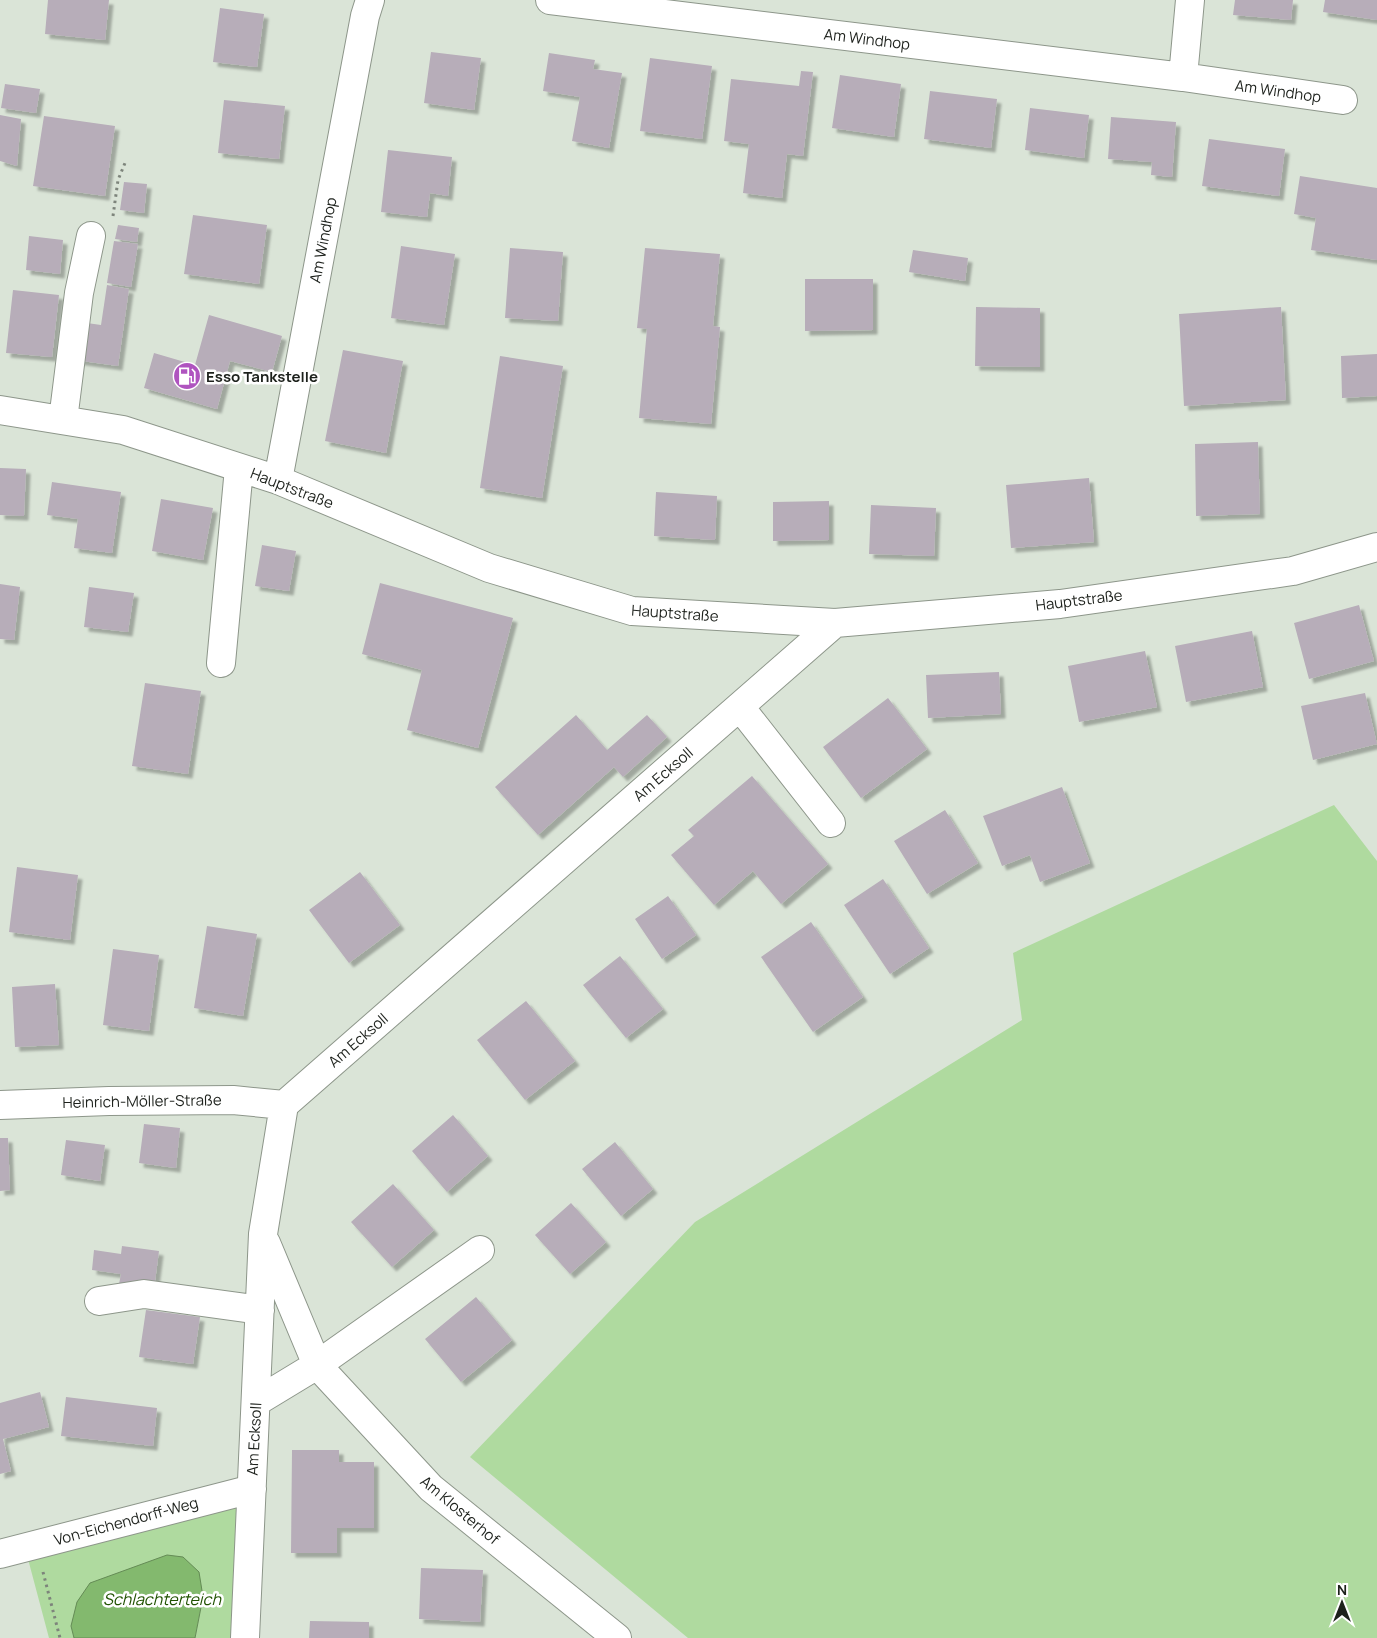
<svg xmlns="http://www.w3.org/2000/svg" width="1377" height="1638" viewBox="0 0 1377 1638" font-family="Manrope,sans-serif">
  <defs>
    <filter id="shadow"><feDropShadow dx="4.5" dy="4.5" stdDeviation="1" flood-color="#0004"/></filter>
  </defs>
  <rect width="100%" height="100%" fill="#dae4d7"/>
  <path fill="#afda9f" d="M1334 805 1377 861V1638H688L470 1457 695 1222 1022 1020 1013 953Z
    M241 1504 236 1638H195L203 1597 71 1626 74 1638H49L28 1559Z"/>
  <path fill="#83b96e" stroke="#648b55" d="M167 1555 183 1557 199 1572 203 1597 195 1638H74L71 1626 77 1602 90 1583Z"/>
  <path fill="#b7adb9" filter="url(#shadow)" d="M48 0H109L105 40 45 34Z
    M1235 0H1293L1291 20 1233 15Z
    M1325 0H1377V20L1323 12Z
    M220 8 264 14 257 67 213 62Z
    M431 52 481 58 474 110 424 103Z
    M549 53 595 60 593 69 622 73 609 148 572 141 580 97 543 91Z
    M650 58 712 66 702 139 640 131Z
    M801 71 813 72 803 156 787 154 782 198 743 193 749 144 724 141 731 79 799 86Z
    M840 75 901 84 894 137 832 128Z
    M5 84 40 89 36 113 1 108Z
    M930 91 997 99 991 148 924 139Z
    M224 100 285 106 279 159 218 153Z
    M1030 108 1089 115 1084 158 1025 150Z
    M0 115 21 119 17 166 0 161Z
    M44 116 115 126 105 196 33 186Z
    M1111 117 1176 122 1172 177 1151 175 1152 162 1108 159Z
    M1209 139 1285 149 1279 196 1202 186Z
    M388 150 452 157 448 196 430 193 427 217 381 212Z
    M1300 176 1377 188V260L1311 250 1316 218 1294 214Z
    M124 182 147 184 144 213 120 210Z
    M193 215 267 225 259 284 184 274Z
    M118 225 139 228 137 242 115 239Z
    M29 236 63 240 60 274 26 270Z
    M114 241 138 244 131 287 107 283Z
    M401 246 455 254 444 325 391 318Z
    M510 248 563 252 558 321 505 318Z
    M645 248 720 254 713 326 720 327 711 424 639 418 647 329 637 328Z
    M913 250 968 258 965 281 909 272Z
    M805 279H873V330L805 331Z
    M107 285 129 289 118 366 75 360 80 322 101 325Z
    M13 290 59 295 52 357 6 353Z
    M976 307 1040 308V367L975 366Z
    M1281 307 1286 400 1184 406 1179 314Z
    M209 315 282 336 272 372 230 361 217 409 144 388 154 353 195 365Z
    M343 350 403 361 386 453 325 441Z
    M1377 354V396L1342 398 1341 356Z
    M500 356 563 366 542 498 480 488Z
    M1258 442 1260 514 1196 516 1195 444Z
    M0 468 26 469 24 516 0 515Z
    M1089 478 1094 542 1011 548 1006 485Z
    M52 482 121 492 112 553 74 548 78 519 47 515Z
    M656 492 717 496 715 540 654 536Z
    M161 499 213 508 203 560 152 551Z
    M829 501V540L773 541V502Z
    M871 505 936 508 934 556 869 554Z
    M262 545 296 551 289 591 255 586Z
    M380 583 513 618 478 748 407 730 422 670 362 654Z
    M0 584 20 587 14 640 0 639Z
    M89 587 134 593 128 632 84 627Z
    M1359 605 1374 661 1309 679 1294 623Z
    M1252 631 1263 687 1186 702 1175 646Z
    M1145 651 1157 707 1079 722 1068 666Z
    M999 672 1001 714 928 718 926 675Z
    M145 683 201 691 188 774 132 766Z
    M1365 693 1377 744 1313 760 1301 706Z
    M888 698 927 749 861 798 823 747Z
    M576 715 607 750 647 715 667 737 623 777 614 767 538 835 495 787Z
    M752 776 828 864 781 904 753 871 714 905 671 855 694 836 688 830Z
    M1062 787 1090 863 1040 882 1030 855 1002 866 983 816Z
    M945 810 978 863 927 894 894 841Z
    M17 867 78 875 70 940 9 932Z
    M360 872 400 925 349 963 309 910Z
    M883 879 929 948 890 974 844 905Z
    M668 896 696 935 662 959 635 919Z
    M811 922 863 997 813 1032 761 957Z
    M207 926 257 934 243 1016 194 1008Z
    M113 949 159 955 149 1031 103 1025Z
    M620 956 663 1009 626 1038 583 985Z
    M55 984 59 1045 15 1047 12 987Z
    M526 1001 575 1061 525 1100 477 1040Z
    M453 1115 488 1156 447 1192 412 1151Z
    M144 1124 180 1128 176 1168 139 1163Z
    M0 1138H8L10 1190 0 1191Z
    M66 1140 105 1145 100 1181 61 1175Z
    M615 1142 653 1189 621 1216 582 1169Z
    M393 1184 434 1230 392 1267 351 1222Z
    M571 1203 606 1242 570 1274 535 1235Z
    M122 1246 159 1251 154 1289 119 1284 121 1274 92 1270 94 1250 121 1254Z
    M476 1297 512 1340 461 1382 425 1339Z
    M146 1310 200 1317 193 1364 139 1357Z
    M40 1392 49 1427 3 1439 11 1471 0 1474V1403Z
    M66 1397 157 1408 153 1446 61 1436Z
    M292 1450H339V1462H374V1528H337V1553H291Z
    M421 1568 483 1570 480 1622 419 1619Z
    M310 1621 369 1622V1638H309Z"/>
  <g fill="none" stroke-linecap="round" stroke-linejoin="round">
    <g stroke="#8d968a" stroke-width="30">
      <path id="minor" d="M550 0 1183 77 1190 0
        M1183 77 1343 100
        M0 410 123 430 278 480 489 568 632 611 835 623 1060 604 1293 571 1377 547
        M63 420 79 293 91 236
        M278 480 365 16 370 0
        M221 663 239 468
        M740 707 831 823
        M0 1105 109 1101 233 1100 284 1105
        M266 1243 317 1365 431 1488 617 1638
        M99 1301 144 1294 260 1310
        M256 1402 317 1365 480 1250
        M0 1554 252 1489
        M245 1638 263 1234 284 1105 835 623"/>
    </g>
    <path stroke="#7d847b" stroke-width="3" stroke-dasharray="2.5 4" stroke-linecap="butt" d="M113 216 118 180 125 163
      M43 1572 60 1638"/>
    <use href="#minor" stroke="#fff" stroke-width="28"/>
  </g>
  <defs>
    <g id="fuel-disc" transform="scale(1.4375)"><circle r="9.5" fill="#af54bf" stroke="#fff"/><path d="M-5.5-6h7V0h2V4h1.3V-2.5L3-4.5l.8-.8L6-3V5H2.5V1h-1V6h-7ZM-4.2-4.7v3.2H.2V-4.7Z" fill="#fff"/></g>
  </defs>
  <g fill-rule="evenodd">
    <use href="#fuel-disc" x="187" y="376"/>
  </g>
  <g text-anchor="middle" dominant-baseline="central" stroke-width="5" stroke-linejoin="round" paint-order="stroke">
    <g font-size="15" fill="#1d211c" stroke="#fff">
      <text transform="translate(867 39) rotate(7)">Am Windhop</text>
      <text transform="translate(1278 91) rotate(8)">Am Windhop</text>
      <text transform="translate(323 240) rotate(-79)">Am Windhop</text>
      <text transform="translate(292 488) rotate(21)">Hauptstraße</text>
      <text transform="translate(1079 600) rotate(-7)">Hauptstraße</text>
      <text transform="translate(675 613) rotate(4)">Hauptstraße</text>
      <text transform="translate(663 774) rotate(-41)">Am Ecksoll</text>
      <text transform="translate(358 1040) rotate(-41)">Am Ecksoll</text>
      <text transform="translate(142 1101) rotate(-1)">Heinrich-Möller-Straße</text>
      <text transform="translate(254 1439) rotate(-87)">Am Ecksoll</text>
      <text transform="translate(460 1510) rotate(40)">Am Klosterhof</text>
      <text transform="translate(126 1521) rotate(-15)">Von-Eichendorff-Weg</text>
    </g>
    <g font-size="15" font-weight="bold" fill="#1d211c" stroke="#fff" text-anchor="start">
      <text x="206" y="376">Esso Tankstelle</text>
    </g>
    <g font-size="16" font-style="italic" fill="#205200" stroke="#fff">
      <text x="162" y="1599">Schlachterteich</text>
    </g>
  </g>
  <g transform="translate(1342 1603)" stroke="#ffffff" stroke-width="4" paint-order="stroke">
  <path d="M0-4L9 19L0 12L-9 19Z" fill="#1d211c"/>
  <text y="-8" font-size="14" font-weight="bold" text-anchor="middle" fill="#1d211c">N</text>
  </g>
</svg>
